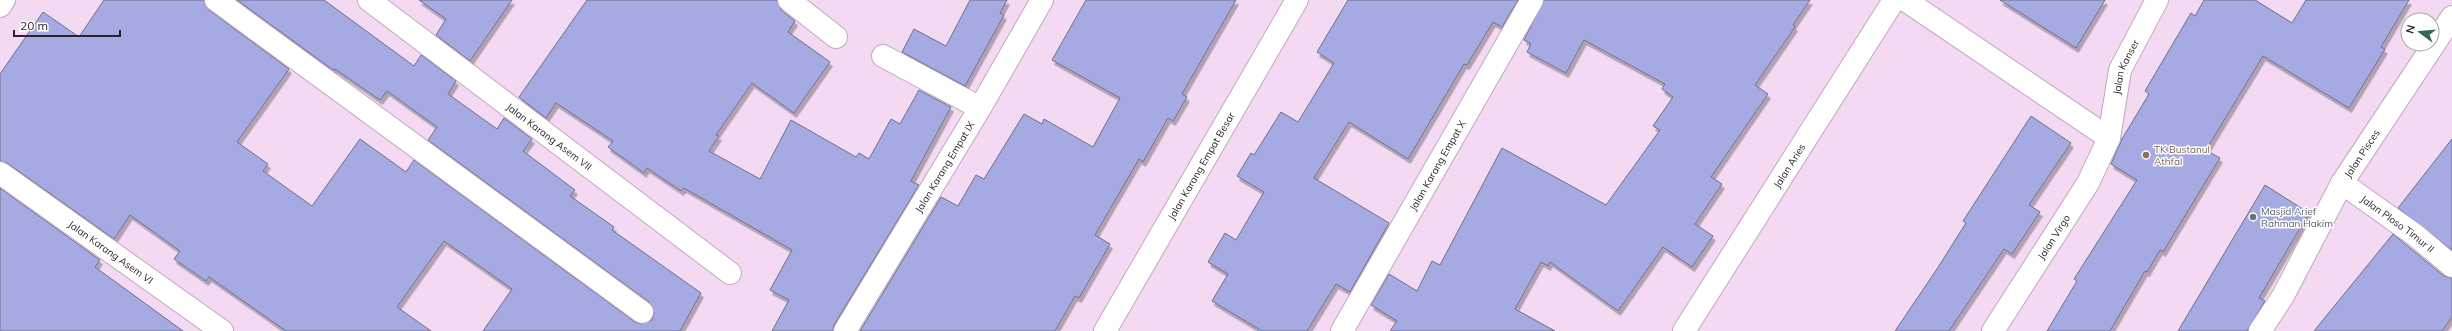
<svg xmlns="http://www.w3.org/2000/svg" width="2452" height="331" viewBox="0 0 2452 331" font-family="Mulish,sans-serif">
  <defs>
    <filter id="shadow"><feDropShadow dx="2.5" dy="4.5" stdDeviation="0" flood-color="#0004"/></filter>
  </defs>
  <rect width="100%" height="100%" fill="#f3daf2"/>
  <path fill="#a6aae2" stroke="#6d6f8a" filter="url(#shadow)" d="M104 0H204L209 10 289 69 237 142 268 164 263 171 312 206 360 139 406 172 414 160 635 322 641 324 652 320 654 313 649 302 428 140 437 127 387 91 380 100 335 69 333 70 237 0H324L414 66 421 55 456 81 448 94 497 129 504 118 532 139 523 151 575 190 570 196 614 227 612 230 701 293 680 331H483L512 289 444 241 397 307 431 331H286L209 277 206 281 174 259 180 251 130 215 114 239 7 163 0 161V74L43 12 79 37Z
    M419 0H512L470 61 436 35 446 19Z
    M587 0H777L781 10 795 21 788 32 830 62 794 113 752 83 716 135 719 136 709 151 760 179 791 120 856 157 859 153 869 159 891 119 900 124 919 90 951 107 911 181 919 185 834 325 833 331H772L789 300 770 290 792 250 684 188 681 191 647 168 644 173 608 147 613 141 556 103 546 118 519 97Z
    M970 0H1007L1000 13 1004 15 965 86 902 52 914 29 946 46Z
    M1086 0H1236L1182 94 1187 97 1173 121 1168 118 1143 162 1139 159 1095 235 1110 244 1079 298 1075 296 1055 331H860L941 197 958 206 976 175 984 179 1024 114 1042 124 1044 119 1093 147 1120 98 1052 60Z
    M1348 0H1518L1502 27 1493 22 1467 65 1464 64 1408 159 1349 122 1314 178 1389 223 1350 292 1336 284 1307 331H1262L1212 301 1228 274 1208 262 1225 233 1236 240 1264 192 1237 176 1251 153 1254 155 1281 112 1298 122 1334 63 1317 52Z
    M1544 0H1810L1793 25 1795 27 1755 85 1768 94 1711 177 1722 184 1695 224 1713 236 1692 267 1663 247 1618 311 1550 262 1548 266 1541 262 1515 309 1555 331H1390L1397 321 1371 305 1389 274 1417 291 1432 261 1440 265 1502 148 1606 205 1660 130 1653 126 1673 97 1662 89 1665 84 1584 40 1566 73 1527 52 1531 44 1524 40Z
    M2000 0H2105L2076 48Z
    M2204 0H2255L2292 23 2306 0H2409L2381 47 2385 49 2349 108 2263 56 2206 150 2220 158 2163 252 2160 250 2147 272 2145 271 2110 331H2047L2077 281 2074 279 2137 180 2111 164 2122 139 2149 94 2145 91 2191 13 2195 16Z
    M2031 116 2071 143 2029 205 2040 212 2012 254 2004 249 1949 331H1895L1937 269 1966 223 1963 221Z
    M2452 139V250L2398 208Z
    M2265 185 2309 213 2259 298 2265 301 2247 331H2178Z
    M0 188 100 260 95 267 183 331H0Z
    M2393 234 2444 276 2452 278V317L2442 331H2314Z"/>
  <g fill="none" stroke-linecap="round" stroke-linejoin="round">
    <g stroke="#c0a8bf" stroke-width="24">
      <g id="minor">
        <path d="M216 0 642 312"/>
        <path id="s1" d="M369 0 730 273"/>
        <path d="M789 0 836 37"/>
        <path d="M1905 0 2109 138"/>
        <path d="M0 6 4 0"/>
        <path d="M883 56 980 108"/>
        <path id="s2" d="M0 173 222 331"/>
        <path id="s3" d="M2342 183 2415 235 2452 266"/>
        <path id="s4" d="M845 331 980 108 1042 0"/>
        <path id="s5" d="M1105 331 1297 0"/>
        <path id="s6" d="M1342 331 1532 0"/>
        <path id="s7" d="M1684 331 1894 0"/>
        <path id="s8" d="M1993 331 2088 183 2109 138 2120 70 2157 0"/>
        <path id="s9" d="M2260 331 2283 296 2342 183 2452 17"/>
      </g>
    </g>
    <use href="#minor" stroke="#fff" stroke-width="22"/>
  </g>
  <circle fill="#8d6e63" stroke="#fff" stroke-width="1.5" cx="2146" cy="155" r="4"/>
  <circle fill="#6b7280" stroke="#fff" stroke-width="1.5" cx="2253" cy="217" r="4"/>
  <g text-anchor="middle" dominant-baseline="central" stroke-width="3" stroke-linejoin="round" paint-order="stroke">
    <g font-size="10" fill="#2b212a" stroke="#fff">
      <text stroke="none"><textPath href="#s8" startOffset="299">Jalan Kanser</textPath></text>
      <text stroke="none"><textPath href="#s1" startOffset="226">Jalan Karang Asem VII</textPath></text>
      <text stroke="none"><textPath href="#s9" startOffset="205">Jalan Pisces</textPath></text>
      <text stroke="none"><textPath href="#s7" startOffset="196">Jalan Aries</textPath></text>
      <text stroke="none"><textPath href="#s4" startOffset="192">Jalan Karang Empat IX</textPath></text>
      <text stroke="none"><textPath href="#s5" startOffset="191">Jalan Karang Empat Besar</textPath></text>
      <text stroke="none"><textPath href="#s6" startOffset="191">Jalan Karang Empat X</textPath></text>
      <text stroke="none"><textPath href="#s3" startOffset="69">Jalan Ploso Timur II</textPath></text>
      <text stroke="none"><textPath href="#s8" startOffset="112">Jalan Virgo</textPath></text>
      <text stroke="none"><textPath href="#s2" startOffset="136">Jalan Karang Asem VI</textPath></text>
    </g>
    <g font-size="10" fill="#785e54" stroke="#fff" text-anchor="start">
      <text x="2154" y="149">TK Bustanul<tspan x="2154" dy="12">Athfal</tspan></text>
    </g>
    <g font-size="10" fill="#5b616d" stroke="#fff" text-anchor="start">
      <text x="2261" y="211">Masjid Arief<tspan x="2261" dy="12">Rahman Hakim</tspan></text>
    </g>
  </g>
  <g transform="translate(2420 32) rotate(286)"><circle r="19" fill="#ffffff" stroke="#aaa6aa"/>
  <path d="M0-3L7 15L0 10L-7 15Z" fill="#326a51"/>
  <text y="-6" font-size="11" font-weight="bold" text-anchor="middle" fill="#2b212a">N</text>
  </g>
  <path d="M14 30v6h106v-6" fill="none" stroke="#2b212a" stroke-width="2"/>
  <text x="20" y="30" font-size="12" fill="#2b212a" stroke="#ffffff" stroke-width="3" paint-order="stroke">20 m</text>
</svg>
